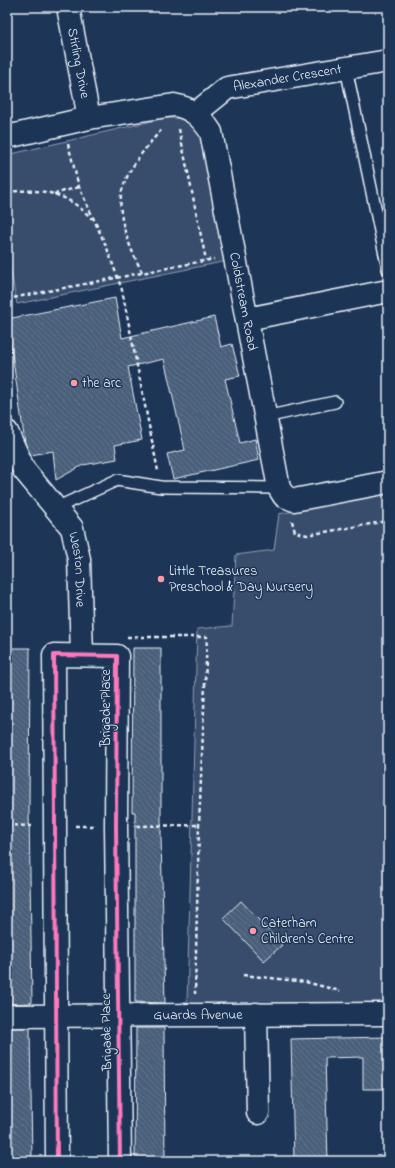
<svg xmlns="http://www.w3.org/2000/svg" width="395" height="1168" viewBox="0 0 395 1168" font-family="'Indie Flower',sans-serif">
  <defs>
    <pattern id="building-back-hatch" width="6" height="6" patternUnits="userSpaceOnUse"><rect width="6" height="6" fill="#495e7a"/><path d="M-1 5l2 2M0 0l6 6M5-1l2 2" fill="none" stroke="#63768e"/></pattern>
  </defs>
  <rect width="100%" height="100%" fill="#1d3557"/>
  <filter id="ink" filterUnits="userSpaceOnUse"><feTurbulence type="fractalNoise" baseFrequency=".025" numOctaves="2"/><feDisplacementMap in="SourceGraphic" scale="8" xChannelSelector="R" yChannelSelector="G"/><feConvolveMatrix kernelMatrix="1 2 1 2 8 2 1 2 1" color-interpolation-filters="sRGB"/></filter>
  <g filter="url(#ink)">
    <path fill="#374d6c" stroke="#909fb2" d="M165 118H182L199 131 205 145 227 261 17 304 7 251V155Z
      M388 492V1003L187 1004 197 629 232 626 236 555 274 550 279 514Z"/>
    <path fill="url(#building-back-hatch)" stroke="#e8f1f8" d="M115 298 122 338 214 317 221 347 232 344 240 376 225 379 240 443 255 439 259 460 173 479 167 454 185 450 164 359 128 367 142 440 115 445 117 459 83 465 56 480 53 451 31 455 25 443 7 319Z
      M7 648H30L29 811 32 1002 30 1003 7 1004Z
      M133 648H161V837L165 1003 135 1002V812H132Z
      M241 901 282 945 264 961 223 918Z
      M7 1028H30L32 1161H7Z
      M136 1028H164L165 1161H135Z
      M388 1037V1089H363V1057L325 1058 328 1161H294L291 1039Z"/>
    <g fill="none" stroke-linecap="round" stroke-linejoin="round">
      <g stroke="#e8f1f8" stroke-width="14">
        <path id="service" d="M346 68 388 269
          M265 417 335 402
          M56 508 117 480 161 487 279 488"/>
      </g>
      <g stroke="#e8f1f8" stroke-width="25">
        <g id="minor">
          <path id="s1" d="M68 7 89 118"/>
          <path id="s2" d="M196 113 227 88 388 61"/>
          <path id="s3" d="M7 137 89 118 174 105C192 108 201 117 211 132L279 488 284 496 294 500 388 482"/>
          <path d="M247 319 388 291"/>
          <path id="s4" d="M7 432 24 470 72 528 79 559 82 655"/>
          <path d="M256 1014 258 1113"/>
          <path id="s5" d="M7 1016 388 1014"/>
          <path d="M57 1161 54 655 117 656 116 826 120 1161"/>
        </g>
      </g>
      <path stroke="#e8f1f8" stroke-width="2.5" stroke-dasharray="4 3" stroke-linecap="butt" d="M179 129 206 260
        M68 144 79 187 107 248 122 290 158 471
        M7 192C43 188 66 192 92 219
        M54 194 79 187
        M142 272C131 250 114 214 123 187 130 166 147 146 162 129
        M7 299 214 259
        M292 521 295 532 307 535 388 521
        M127 637H207L199 825 195 994
        M7 825 34 826
        M75 826H94
        M137 826 199 825
        M243 975 306 982 340 991"/>
      <use href="#service" stroke="#1d3557" stroke-width="11"/>
      <use href="#minor" stroke="#1d3557" stroke-width="22"/>
      <g stroke="#1d3557" stroke-width="6">
        <path id="cycleway" d="M57 1161 54 655 117 656 116 826 120 1161"/>
      </g>
      <use href="#cycleway" stroke="#fd7abc" stroke-width="4"/>
    </g>
  </g>
  <g fill="#ff9aa2" stroke="#1d3557" stroke-width="1.5">
    <circle cx="74" cy="383" r="4"/>
    <circle cx="161" cy="579" r="4"/>
    <circle cx="253" cy="931" r="4"/>
  </g>
  <g text-anchor="middle" dominant-baseline="central" stroke-width="3" stroke-linejoin="round" paint-order="stroke">
    <g font-size="14" fill="#e8f1f8" stroke="#1d3557">
      <text stroke="none"><textPath href="#s1" startOffset="57">Stirling Drive</textPath></text>
      <text stroke="none"><textPath href="#s2" startOffset="101">Alexander Crescent</textPath></text>
      <text stroke="none"><textPath href="#s3" startOffset="390">Coldstream Road</textPath></text>
      <text stroke="none"><textPath href="#s4" startOffset="159">Weston Drive</textPath></text>
      <text transform="translate(106 708) rotate(-90)">Brigade Place</text>
      <text stroke="none"><textPath href="#s5" startOffset="191">Guards Avenue</textPath></text>
      <text transform="translate(107 1032) rotate(-91)">Brigade Place</text>
    </g>
    <g font-size="14" fill="#e8f1f8" stroke="#1d3557" text-anchor="start">
      <text x="82" y="383">the arc</text>
      <text x="169" y="571">Little Treasures<tspan x="169" dy="16">Preschool &amp; Day Nursery</tspan></text>
      <text x="261" y="923">Caterham<tspan x="261" dy="16">Children's Centre</tspan></text>
    </g>
  </g>
  <rect width="395" height="1168" fill="none" stroke="#1d3557" stroke-width="24"/>
  <rect x="12" y="12" width="371" height="1144" fill="none" stroke="#e8f1f8" stroke-width="1.5" filter="url(#ink)"/>
</svg>
